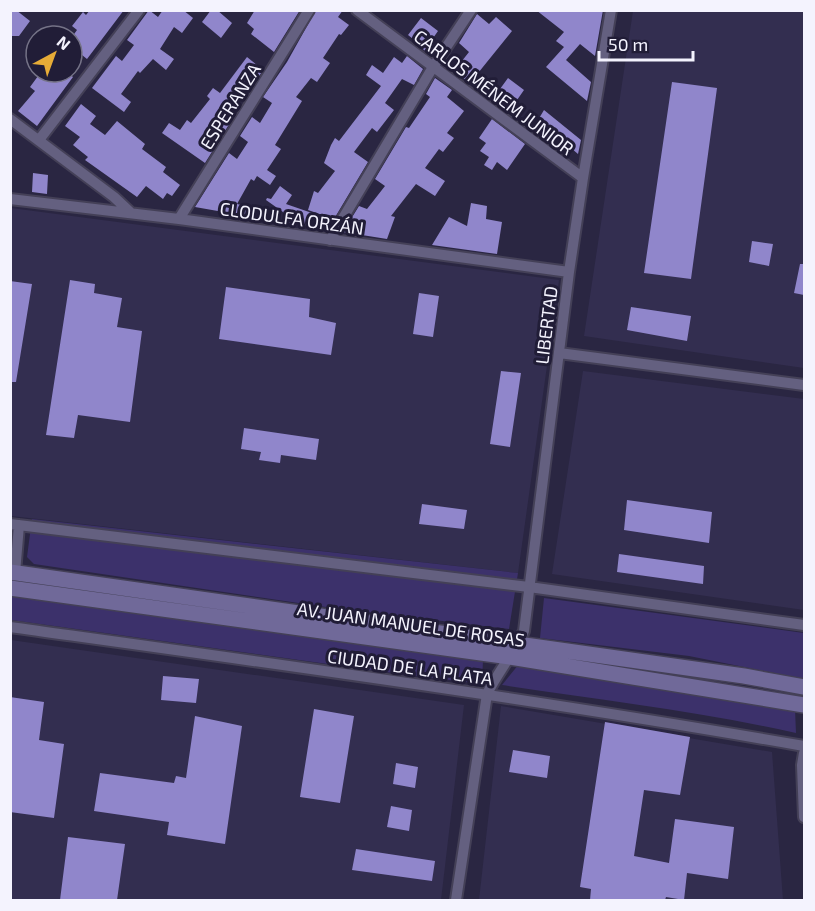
<svg xmlns="http://www.w3.org/2000/svg" width="815" height="911" viewBox="0 0 815 911" font-family="'Exo 2',sans-serif">
  <rect width="100%" height="100%" fill="#2a2642"/>
  <path fill="#332e50" d="M633 11H804V368L584 336Z
    M11 208 559 280 518 573 11 516Z
    M583 371 804 399V610L552 574Z
    M11 640 464 705 441 900H11Z
    M501 706 772 752 783 900H479Z"/>
  <path fill="#3c316b" d="M32 519 518 573 509 629 326 607 34 564 27 557Z
    M11 596 483 660 482 684 378 671 11 620Z
    M544 598 804 633V679L689 656 540 638Z
    M519 664 795 709 796 733C699 711 600 700 502 685Z"/>
  <path fill="#9086cb" d="M10 10H16L30 21 19 36H10Z
    M90 10H124L87 59 72 47V37L77 30 72 26 83 12 86 15Z
    M149 10 158 17 163 10H183L193 18 182 33 174 27 160 49 174 59 166 70 153 59 140 73 138 71 121 94 131 102 124 112 92 88 116 56 122 61 134 45 127 40Z
    M211 10H217L232 23 221 38 202 22Z
    M255 10H300L274 52 251 34 254 29 247 23Z
    M316 10H343L338 17 349 25 341 35 339 34 323 58 330 63 317 82 311 78 296 97 302 101 275 145 281 149 267 170 276 176 270 185 257 176 254 181 251 179 237 204 271 212 269 220 195 207 229 153 237 159 248 142 240 136 252 117 260 123 272 103 263 97 287 62Z
    M536 10H603L595 56 580 44 566 60 591 82 587 101 546 67 564 47 556 41 564 32Z
    M477 14 489 24 496 17 512 31 470 83 454 71 469 52 459 43Z
    M421 18 438 31 431 41 437 46 431 55 416 44 417 42 408 35Z
    M407 56 423 69 414 85 402 79 385 103 394 110 377 132 372 128 354 152 368 162 334 219 308 210 314 191 318 193 335 171 324 163 331 145 335 138 339 141 381 86 366 75 372 65 383 73 394 57 402 63Z
    M247 57 263 70 243 101 236 96 225 112 233 118 205 163 162 133 169 123 180 130 187 120 191 123 210 99 207 96 213 88 220 93Z
    M41 72H67L73 77 37 126 18 111 35 91 30 87Z
    M435 78 452 90 447 97 464 111 447 133 454 138 443 152 439 149 425 168 445 181 435 196 416 184 391 216 395 217 387 239 343 232 359 206 367 209 385 186 375 179 406 127 409 128 430 97 426 94Z
    M508 78 524 90 508 113 492 100Z
    M672 82 717 88 691 279 644 273Z
    M81 104 96 116 90 124 105 135 117 121 145 144 142 149 166 167 163 172 180 185 172 196 167 193 163 199 146 186 137 197 85 160 88 157 73 145 80 137 65 126Z
    M544 110 581 140 578 154 538 120Z
    M492 119 525 144 507 170 497 162 492 170 484 165 489 157 480 151 486 143 479 138Z
    M33 173 48 175 47 194 32 192Z
    M280 186 292 195 286 204 312 213 309 226 288 222 290 217 266 200 267 198 271 199Z
    M471 203 487 206 486 219 502 222 497 254 432 245 449 217 467 226Z
    M752 241 773 244 769 266 749 262Z
    M800 264H804V295L794 293Z
    M70 280 95 284 94 293 122 298 117 327 142 331 130 422 78 415 74 438 46 435Z
    M10 281 32 284 16 382H10Z
    M226 287 310 299 309 317 336 323 331 355 219 339Z
    M419 293 439 296 433 337 413 334Z
    M631 307 691 316 687 341 627 330Z
    M501 371 521 373 510 447 490 444Z
    M244 428 319 439 316 460 281 455 280 463 259 460 261 452 241 449Z
    M627 500 712 512 709 543 624 530Z
    M422 504 467 510 464 529 419 524Z
    M619 554 704 566 703 584 617 572Z
    M163 676 199 679 196 703 161 700Z
    M10 697 44 702 39 740 64 744 54 818 10 812Z
    M314 709 354 716 340 803 300 797Z
    M195 716 242 726 225 844 167 835 169 822 94 811 100 773 174 783 176 776 186 778Z
    M605 722 690 737 680 795 644 790 634 856 669 863 675 819 734 827 728 879 687 873 684 900 666 897 665 900H590L591 889 580 887Z
    M513 750 550 756 547 778 509 772Z
    M396 763 418 767 415 788 393 784Z
    M391 806 412 810 409 831 387 827Z
    M68 837 125 844 117 900H60Z
    M356 849 435 861 432 881 352 870Z"/>
  <g fill="none" stroke-linecap="round" stroke-linejoin="round">
    <g stroke="#444057" stroke-width="14">
      <path id="street" d="M357 10 583 178
        M10 119 114 197 131 213
        M39 140 139 10
        M10 199 179 219 569 272
        M179 219 309 10
        M330 240 433 67 471 10
        M559 353 804 385
        M10 524 529 587 804 625
        M15 573 19 525
        M10 627C276 664 541 700 804 746
        M804 753 802 765 804 817
        M456 900 487 694C498 672 514 653 524 631L569 272 583 178 611 10"/>
    </g>
    <g stroke="#444057" stroke-width="18">
      <path id="secondary" d="M10 572 744 676 804 687
        M10 588 510 657 804 705"/>
    </g>
    <use href="#street" stroke="#646080" stroke-width="10"/>
    <use href="#secondary" stroke="#706999" stroke-width="15"/>
  </g>
  <g text-anchor="middle" dominant-baseline="central" stroke-width="6" stroke-linejoin="round" paint-order="stroke">
    <g font-size="18" fill="#f4f3fe" stroke="#211d37">
      <text transform="translate(494 92) rotate(37)">CARLOS MÉNEM JUNIOR</text>
      <text transform="translate(230 106) rotate(-58)">ESPERANZA</text>
      <text transform="translate(292 218) rotate(8)">CLODULFA ORZÁN</text>
      <text transform="translate(546 325) rotate(-83)">LIBERTAD</text>
      <text transform="translate(411 624) rotate(8)">AV. JUAN MANUEL DE ROSAS</text>
      <text transform="translate(410 667) rotate(8)">CIUDAD DE LA PLATA</text>
    </g>
  </g>
  <rect width="815" height="911" fill="none" stroke="#f4f3fe" stroke-width="24"/>
  <g transform="translate(54 54) rotate(41)"><circle r="28" fill="#211d37" stroke="#757387" stroke-width="1.5"/>
  <path d="M0-4.5L10 22L0 15L-10 22Z" fill="#e7ac37"/>
  <text y="-9" font-size="16" font-weight="bold" text-anchor="middle" fill="#f4f3fe">N</text>
  </g>
  <path d="M599 51v9h94v-9" fill="none" stroke="#f4f3fe" stroke-width="3"/>
  <text x="608" y="51" font-size="18" fill="#f4f3fe" stroke="#211d37" stroke-width="4.5" paint-order="stroke">50 m</text>
</svg>
